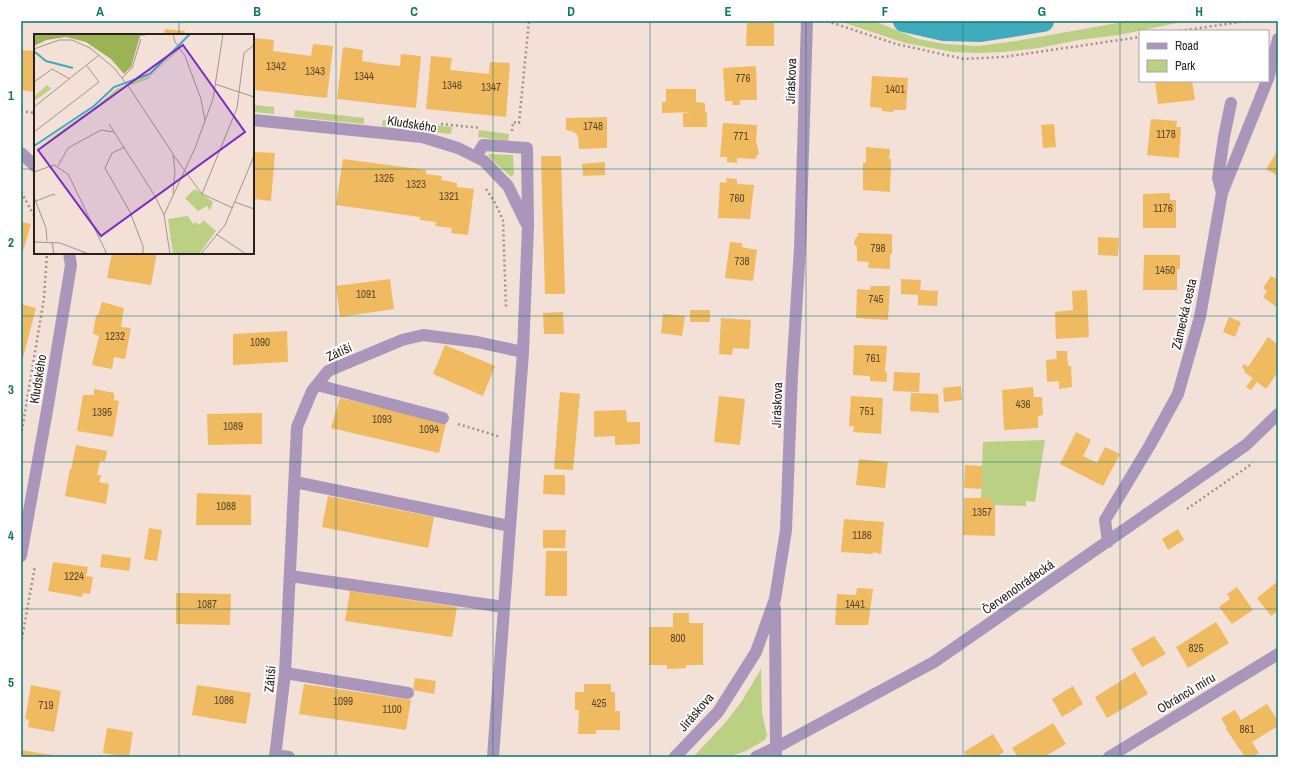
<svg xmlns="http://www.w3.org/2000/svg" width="1299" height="778" viewBox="0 0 1299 778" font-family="'Archivo Narrow',sans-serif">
  <rect width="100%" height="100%" fill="#f3e0d7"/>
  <path fill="#bbd083" d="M839 21H874L918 39 945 44 978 46 1016 41 1129 21H1187L1118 35 1079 40 1039 48 1002 52 979 53 953 52 905 43Z
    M253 105 274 107V114L253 112Z
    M295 110 364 118V124L294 117Z
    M383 120 452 127 451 134 382 126Z
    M479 130 509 134 508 141 478 137Z
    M488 154 513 155 514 174 511 177C505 170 490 160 488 154Z
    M1045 440 1035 502 1026 501V506L991 505V498H981L983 442Z
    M761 669 762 713 767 735 765 740 746 751 728 757H693L725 723 742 701Z"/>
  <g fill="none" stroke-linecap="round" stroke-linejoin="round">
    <path stroke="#40aabe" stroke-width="22" d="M904 21 944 30 981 31 1043 21"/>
  </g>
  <path fill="#f0ba60" d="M747 23H774V46H746Z
    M165 29 185 31 184 35H164Z
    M254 38 274 40 273 51 311 56 313 44 333 46 327 98 253 90Z
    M343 47 363 50 362 61 381 64 400 66 401 54 421 56 416 108 337 99Z
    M21 50 35 51V92L21 90Z
    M431 56 452 58 450 70 489 74 490 62 510 63 506 117 426 109Z
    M756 66 757 100H740V105H732L733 101H725L723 68Z
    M872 76 908 78 906 110H894L893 112 882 111V108L870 107Z
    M1155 81H1192L1195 100 1158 104Z
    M666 89H696V102L705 103V112L707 113V127H683V113L691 112 662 113V102H666Z
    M607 117V148L579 149 578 136 574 132 566 130V118Z
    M1151 119 1177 121 1176 127H1181L1179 158 1147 155Z
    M723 123 757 125 756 141 759 153 755 159 737 158V163L727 162V157H720Z
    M1054 124 1056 147 1043 148 1041 125Z
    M866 147 890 149 889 159H891L890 192 863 190V163H866Z
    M1278 150V176L1266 169Z
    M253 152 275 153 271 201 253 199Z
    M541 156H561L565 294H545Z
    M343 159 426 170V174L442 176 441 180 457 183V187L474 189 468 235 451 233 452 228 435 226 436 222 420 220V217L336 205Z
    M605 162V175L583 176 582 164Z
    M726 178 737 179V184L754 185 750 219 718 218 720 182 727 183Z
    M1170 193V200H1176V228H1143V194Z
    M21 222 31 224 21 258Z
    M858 233 892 234V254H890V269L868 268 869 262 857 261V247L854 244 855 239 858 236Z
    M1098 237 1119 238 1118 256 1098 255Z
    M730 242 742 243V247L757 250 753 281 725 278Z
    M112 253H157L151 285 107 278Z
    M1144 255H1180V269H1177V290H1143Z
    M1278 275V308L1263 297 1267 291 1263 288 1271 276 1276 279Z
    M390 279 394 309 340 317 336 286Z
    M901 279 921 280 920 290 938 291 937 306 918 305V295L901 294Z
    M871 286H890L888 320 856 318 857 289 870 290Z
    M1087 290 1089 337 1056 339 1055 312 1073 310 1072 291Z
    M102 302 124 308 121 327 131 328 125 359 114 357 112 369 92 365 99 336 93 334 96 315 98 316Z
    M21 304 36 308 23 358 21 357Z
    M690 310H710V322H690Z
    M563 312 564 334H544L543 313Z
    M663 314 685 316 682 336 661 333Z
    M1229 317 1241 322 1235 337 1223 332Z
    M721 318 751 320 749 349 733 348 732 355 719 354Z
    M287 331 288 362 233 365V334Z
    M1268 337 1278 345V372L1266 389 1257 382 1251 390 1246 387 1253 378 1244 372 1245 371 1242 367 1244 364 1248 367Z
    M445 345 495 366 483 396 433 374Z
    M854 345 887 346 885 372 887 373V381L885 382 870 381V376L853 375Z
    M1056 351H1067L1068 366H1071L1072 387 1059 389V381L1047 382 1046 360 1057 359Z
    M894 372 920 373 919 392 893 391Z
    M961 386 962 400 944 402 943 388Z
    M1033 387 1034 397H1042L1043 415 1038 416V428L1004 430 1002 390Z
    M94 389 114 393V400L119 401 113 437 77 431 83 395H94Z
    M560 392 580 394 573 470 554 469Z
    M911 393 938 394 939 413 910 411Z
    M719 396 745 399 740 445 714 442Z
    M851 396 883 398 881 434 853 432 854 426H849Z
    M340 398 446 423 439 453 331 428Z
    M626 410 627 422H640V444L615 445V436L594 437V411Z
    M262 413V444L208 445 207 414Z
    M1076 432 1091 440 1083 456 1097 463 1105 447 1120 454 1103 486 1060 464Z
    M76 445 107 451 105 462 100 461 97 475H101L99 482 109 484 106 504 65 496 70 469 71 470Z
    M859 459 888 462 885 488 856 485Z
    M965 465 982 466V489L964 488Z
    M544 475H565V495L543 494Z
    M197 493 251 495V525H196Z
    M328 496 434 517 428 548 322 527Z
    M964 498H991V505H995V536L963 535Z
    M844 519 884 522 881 554 873 552V554L841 552Z
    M149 528 162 530 157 561 144 559Z
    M1178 529 1184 540 1168 550 1162 539Z
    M543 530H566L565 548H543Z
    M546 551H567V596H545Z
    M102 554 131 558 129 571 100 567Z
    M53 562 88 567 86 576 93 577 90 594 83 593 82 597 48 591Z
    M1278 581V611L1271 616 1257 598Z
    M1237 587 1253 610 1232 624 1219 607 1230 599 1227 594Z
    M857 588 873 589 868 625H835L837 594 856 595Z
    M350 591 457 607 452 637 345 621Z
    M176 593 231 594 230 625 176 624Z
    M673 613H689V623H703V665H686V668L667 669V665H649V627H673Z
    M1216 622 1229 643 1188 668 1176 647Z
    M1154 636 1166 654 1142 667 1131 649Z
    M1135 672 1148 694 1107 718 1095 697Z
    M415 678 436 681 434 694 413 690Z
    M304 684 411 700 406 730 299 714Z
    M584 684H611V692H615V711H620V730H596V734H578L579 710H575V692H584Z
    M31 685 61 691 54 732 28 727 29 720 25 719Z
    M197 685 251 693 246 724 192 715Z
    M1073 686 1083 704 1062 717 1052 699Z
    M1267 704 1278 721V726L1252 742 1259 753 1252 757H1245L1226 729 1227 728 1221 718 1235 710 1241 720Z
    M1053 723 1066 744 1044 757H1018L1012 748Z
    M107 728 133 732 129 757 103 753Z
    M993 734 1004 752 996 757H967L964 752Z
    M21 750 52 755 51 757H21Z"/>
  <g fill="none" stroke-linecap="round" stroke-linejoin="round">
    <path stroke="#a0928b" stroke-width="2.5" stroke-dasharray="2 3" stroke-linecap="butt" d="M827 21 896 44 964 59 1004 57 1140 37
      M1180 31 1246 21
      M21 111 35 113
      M441 124 480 128
      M512 131 513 122 519 123 529 21
      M486 189 495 203 503 220 506 308
      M21 192 35 217
      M458 424 501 437
      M21 436 44 298 47 253
      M1187 509 1253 463
      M21 644 35 566"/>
    <path stroke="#a996ba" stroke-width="12" d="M1268 79 1278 39
      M253 120 422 137 458 148 484 161 508 186 526 223
      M21 153 35 166
      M476 157 483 145 527 148 528 226 523 352 493 757
      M1222 193 1218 178 1224 137 1231 103
      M317 385 443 418
      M295 482 510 526
      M1108 542 1105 520 1150 445 1178 394 1200 317 1222 193 1267 81
      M21 556 48 405 71 265 69 253
      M290 576 504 607
      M775 608 776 757
      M285 673 408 693
      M276 755 289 757
      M275 757 285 673 297 427 312 391 328 371 402 340 423 335 477 342 523 352
      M675 757 718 712 756 652 775 599 786 530 792 375 800 248 807 21
      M756 757 777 747 934 662 1246 445 1278 414
      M1109 757 1278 654"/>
  </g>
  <path fill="none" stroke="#0f766e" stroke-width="1" stroke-opacity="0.55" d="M179 21V35M336 21V757M493 21V757M650 21V757M806 21V757M963 21V757M1120 21V757M21 169H35M253 169H1278M179 253V757M21 316H1278M21 462H1278M21 609H1278"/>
  <g text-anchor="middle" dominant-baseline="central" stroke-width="4" stroke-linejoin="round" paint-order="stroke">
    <g font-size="11" fill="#5a472e">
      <text x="276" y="66">1342</text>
      <text x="315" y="71">1343</text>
      <text x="364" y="76">1344</text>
      <text x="743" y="78">776</text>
      <text x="452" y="85">1346</text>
      <text x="491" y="87">1347</text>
      <text x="895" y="89">1401</text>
      <text x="593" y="126">1748</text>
      <text x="1166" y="134">1178</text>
      <text x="741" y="136">771</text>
      <text x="384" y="178">1325</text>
      <text x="416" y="184">1323</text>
      <text x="449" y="196">1321</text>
      <text x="737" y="198">760</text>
      <text x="1163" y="208">1176</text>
      <text x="878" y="248">798</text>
      <text x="742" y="261">738</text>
      <text x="1165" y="270">1450</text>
      <text x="366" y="294">1091</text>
      <text x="876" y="299">745</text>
      <text x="115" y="336">1232</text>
      <text x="260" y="342">1090</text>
      <text x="873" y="358">761</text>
      <text x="1023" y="404">436</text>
      <text x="867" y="411">751</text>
      <text x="102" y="412">1395</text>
      <text x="382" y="419">1093</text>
      <text x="233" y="426">1089</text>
      <text x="429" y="429">1094</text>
      <text x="226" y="506">1088</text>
      <text x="982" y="512">1357</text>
      <text x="862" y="535">1186</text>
      <text x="74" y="576">1224</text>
      <text x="207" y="604">1087</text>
      <text x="855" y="604">1441</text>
      <text x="678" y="638">800</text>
      <text x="1196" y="648">825</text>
      <text x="224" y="700">1086</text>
      <text x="343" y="701">1099</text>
      <text x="599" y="703">425</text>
      <text x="46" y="705">719</text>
      <text x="392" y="709">1100</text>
      <text x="1247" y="729">861</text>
    </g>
    <g font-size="13" fill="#28211e" stroke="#fff">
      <text transform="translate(791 81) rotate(-88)">Jiráskova</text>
      <text transform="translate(412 124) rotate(9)">Kludského</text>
      <text transform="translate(1184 314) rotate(-77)">Zámecká cesta</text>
      <text transform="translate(339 352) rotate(-24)">Zátiší</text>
      <text transform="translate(38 379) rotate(-81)">Kludského</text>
      <text transform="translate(777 405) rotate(-88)">Jiráskova</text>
      <text transform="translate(1018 587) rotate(-35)">Červenohrádecká</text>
      <text transform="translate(270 679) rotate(-85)">Zátiší</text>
      <text transform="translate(1186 693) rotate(-31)">Obránců míru</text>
      <text transform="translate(696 712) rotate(-49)">Jiráskova</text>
    </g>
  </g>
  <g transform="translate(34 34)">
    <rect width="220" height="220" fill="#f3e0d7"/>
    <path d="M145 14 146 15 114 45 97 51 95 49 117 42ZM13 51 17 55 0 67V63ZM91 51 54 80 0 115 63 72 82 55ZM161 155 179 168 176 177 173 172 164 177 151 164ZM154 182 159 190 162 188 164 191 169 188 168 185 182 197 165 220H139L134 185Z" fill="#bbd083"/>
    <path d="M0 0H121L106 2 97 33 90 40 77 25 52 8 32 3 12 6 0 12Z" fill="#9cb355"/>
    <path fill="none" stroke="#40aabe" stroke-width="2" d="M1 18 12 27 39 34M0 112 60 72 80 53 116 40 156 0"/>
    <path fill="none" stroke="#a2948d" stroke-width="1" d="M139 0 141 8 151 22 167 65 171 87M0 15 25 6H38L56 14 80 34 95 53 139 120 141 137 139 159M88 44 98 34 107 5M0 48 18 35 36 45M181 50 220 63M0 73 65 21M75 90 121 162 130 181M0 98 65 48 53 32M91 113 78 119 71 134 96 178 109 212V220M140 122 168 160 199 174M24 132 34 114 67 96 80 98M0 138 20 131 34 140 72 218 70 220M168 160 203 74 210 19 220 11M0 163 12 194 13 207M2 167 20 160 21 162M201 168 220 175M182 200 212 220M0 208 26 209 55 220M18 208 20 220M136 220 130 181 161 114 179 65 189 0M167 220 191 191 220 122"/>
    <path fill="#7b2cbf" fill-opacity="0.15" stroke="#7b2cbf" stroke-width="2" d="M149 11 211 98 67 202 4 116Z"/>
    <rect width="220" height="220" fill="none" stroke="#28211e" stroke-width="2"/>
  </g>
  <rect width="1299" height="778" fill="none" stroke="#ffffff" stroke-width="44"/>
  <rect x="1139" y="30" width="130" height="52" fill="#ffffff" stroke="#a9a6a5"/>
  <rect x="1147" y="43" width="20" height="6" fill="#a996ba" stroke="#a9a6a5"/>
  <text x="1175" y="50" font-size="12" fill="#28211e">Road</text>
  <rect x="1147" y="60" width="20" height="12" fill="#bbd083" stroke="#a9a6a5"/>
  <text x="1175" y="70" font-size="12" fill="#28211e">Park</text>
  <rect x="22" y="22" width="1255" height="734" fill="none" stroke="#0f766e" stroke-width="1.5"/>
  <g font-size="13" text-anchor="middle" font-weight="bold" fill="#0f766e">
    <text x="100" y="16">A</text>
    <text x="257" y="16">B</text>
    <text x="414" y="16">C</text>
    <text x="571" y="16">D</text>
    <text x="728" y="16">E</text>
    <text x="885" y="16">F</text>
    <text x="1042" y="16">G</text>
    <text x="1199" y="16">H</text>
    <text x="11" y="100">1</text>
    <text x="11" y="247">2</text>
    <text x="11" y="394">3</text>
    <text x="11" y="540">4</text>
    <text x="11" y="687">5</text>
  </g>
</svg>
